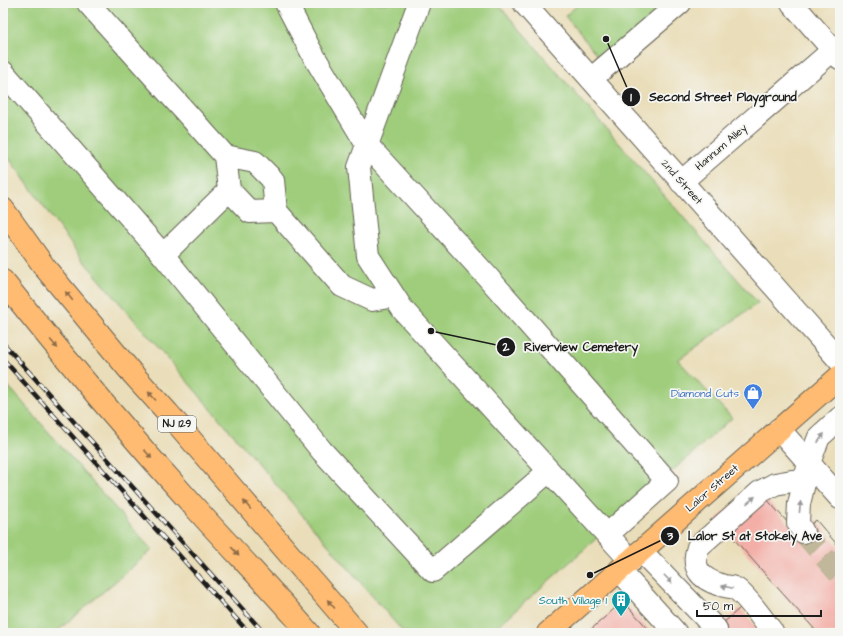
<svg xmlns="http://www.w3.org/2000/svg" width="843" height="636" viewBox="0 0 843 636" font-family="'Architects Daughter',sans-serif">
  <rect width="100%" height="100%" fill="#f6f6f2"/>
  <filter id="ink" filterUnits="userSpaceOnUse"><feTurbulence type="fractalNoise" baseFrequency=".025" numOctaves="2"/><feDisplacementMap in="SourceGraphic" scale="8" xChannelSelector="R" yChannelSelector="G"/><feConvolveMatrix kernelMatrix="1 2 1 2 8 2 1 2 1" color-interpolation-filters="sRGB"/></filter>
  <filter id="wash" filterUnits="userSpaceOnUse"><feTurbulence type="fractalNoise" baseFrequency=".012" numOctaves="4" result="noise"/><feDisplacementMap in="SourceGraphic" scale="16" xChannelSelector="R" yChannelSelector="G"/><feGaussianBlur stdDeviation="0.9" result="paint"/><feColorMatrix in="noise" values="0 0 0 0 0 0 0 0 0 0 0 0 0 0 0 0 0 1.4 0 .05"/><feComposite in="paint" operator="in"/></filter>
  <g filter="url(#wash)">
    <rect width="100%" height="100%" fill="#eadeba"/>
    <path fill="#9fcd7b" stroke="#5e744c" d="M3 3H497L758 303 678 360 732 418 490 633H404L81 258 3 150Z
      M580 3H665L603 62 565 16Z
      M3 380 152 550 55 633H3Z"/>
    <g id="blocks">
      <path fill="#f3afa7" d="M755 486 799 535 816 520 840 548V633H818L716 519Z
        M623 601 652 633H587Z
        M740 608 762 633H712Z"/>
    </g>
  </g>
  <g filter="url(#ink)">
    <use href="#blocks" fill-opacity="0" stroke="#646053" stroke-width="1"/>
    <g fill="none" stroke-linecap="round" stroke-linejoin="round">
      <path stroke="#c1b79a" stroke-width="22" stroke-dasharray="22 11" stroke-linecap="butt" d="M803 532 840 575"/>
      <g stroke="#646053" stroke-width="24">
        <path id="minor" d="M88 3 225 156 255 162 273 180 276 211 342 286 372 300 394 296
          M286 3 312 53 367 145 485 274 667 481 607 535
          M419 3 359 167 368 256 403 310 631 561
          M524 3 840 361
          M792 3 840 58
          M3 72 163 255
          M591 79 680 3
          M225 156 229 190 250 212 276 211
          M681 182 833 50
          M229 190 163 255 322 451 433 571 549 471
          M840 418 819 437 809 463 840 498
          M779 429 809 463 799 504 798 523 803 532
          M641 551 716 629
          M620 571 676 633
          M773 633C765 622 746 595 736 589 732 586 725 587 721 585 700 579 691 568 698 547L760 492 775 484 792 481 804 482"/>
      </g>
      <g stroke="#646053" stroke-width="24">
        <path id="major" d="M548 633 840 376"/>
      </g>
      <g stroke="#646053" stroke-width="24">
        <path id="highway" d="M3 209 46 269 131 372 168 413 357 633
          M3 281C66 360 131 437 199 512 235 552 273 591 309 633"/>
      </g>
      <use href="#minor" stroke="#fff" stroke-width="22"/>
      <use href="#major" stroke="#ffbb71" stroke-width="22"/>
      <use href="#highway" stroke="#ffbb71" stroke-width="22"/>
      <g stroke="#1c1c1c" stroke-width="4.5">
        <path id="rail" d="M3 343 264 633
          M3 359 249 633"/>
      </g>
      <use href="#rail" stroke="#f6f6f2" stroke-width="3" stroke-dasharray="9" stroke-linecap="butt"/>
    </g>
    <defs><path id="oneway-solid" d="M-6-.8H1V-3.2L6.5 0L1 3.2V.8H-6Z"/></defs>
    <g fill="#8e6c46">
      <use href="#oneway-solid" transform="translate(69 296) rotate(-129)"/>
      <use href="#oneway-solid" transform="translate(54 344) rotate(50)"/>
      <use href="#oneway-solid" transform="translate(152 396) rotate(-132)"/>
      <use href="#oneway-solid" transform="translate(148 454) rotate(49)"/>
      <use href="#oneway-solid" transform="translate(247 505) rotate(-130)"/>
      <use href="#oneway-solid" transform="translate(235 551) rotate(47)"/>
      <use href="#oneway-solid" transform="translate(331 604) rotate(-131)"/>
    </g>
    <g fill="#999">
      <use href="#oneway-solid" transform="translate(821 438) rotate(-55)"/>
      <use href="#oneway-solid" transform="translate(751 500) rotate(-41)"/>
      <use href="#oneway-solid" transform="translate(800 507) rotate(-84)"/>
      <use href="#oneway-solid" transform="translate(668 579) rotate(46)"/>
      <use href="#oneway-solid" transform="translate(727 587) rotate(-168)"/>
    </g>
  </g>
  <defs>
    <g id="shop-pin" transform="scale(1)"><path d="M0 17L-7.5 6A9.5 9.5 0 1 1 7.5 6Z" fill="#3f7fe0" stroke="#f6f6f2"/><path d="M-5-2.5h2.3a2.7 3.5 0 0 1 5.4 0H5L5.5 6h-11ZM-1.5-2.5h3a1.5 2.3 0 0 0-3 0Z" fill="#fff"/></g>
    <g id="building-pin" transform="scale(1)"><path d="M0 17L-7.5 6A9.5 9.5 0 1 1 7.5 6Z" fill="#0f9aa8" stroke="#f6f6f2"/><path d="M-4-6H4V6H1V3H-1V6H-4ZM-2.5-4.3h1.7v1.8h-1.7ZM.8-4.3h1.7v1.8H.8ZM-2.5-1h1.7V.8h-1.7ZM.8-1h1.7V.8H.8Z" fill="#fff"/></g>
  </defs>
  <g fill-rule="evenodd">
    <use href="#shop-pin" x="753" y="393"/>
    <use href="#building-pin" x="621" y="600"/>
  </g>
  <g text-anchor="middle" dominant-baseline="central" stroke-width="3.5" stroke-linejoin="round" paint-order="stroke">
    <rect fill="#f6f6f2" stroke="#5d5d5c" stroke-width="1" x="158" y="416" width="38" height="16" rx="3"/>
    <g font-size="10" font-weight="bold" fill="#1c1c1c">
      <text x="177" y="424">NJ 129</text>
    </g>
    <g font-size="11" fill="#1c1c1c" stroke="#f6f6f2">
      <text transform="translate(721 147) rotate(-41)">Hannum Alley</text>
      <text transform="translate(682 182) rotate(48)">2nd Street</text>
      <text transform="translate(712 488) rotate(-41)">Lalor Street</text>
    </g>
    <g font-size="11" fill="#366cbe" stroke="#f6f6f2" text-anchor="end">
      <text x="739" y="393">Diamond Cuts</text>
    </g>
    <g font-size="11" fill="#0d838f" stroke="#f6f6f2" text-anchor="end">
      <text x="607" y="600">South Village 1</text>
    </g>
  </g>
  <path fill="none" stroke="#1c1c1c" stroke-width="1.5" d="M606 39L631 97M431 331L506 347M590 575L670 536"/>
  <g fill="#1c1c1c" stroke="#f6f6f2" stroke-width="1.5">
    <circle cx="606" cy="39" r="4"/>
    <circle cx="431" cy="331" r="4"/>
    <circle cx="590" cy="575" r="4"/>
    <circle cx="631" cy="97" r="10"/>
    <circle cx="506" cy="347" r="10"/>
    <circle cx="670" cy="536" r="10"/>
  </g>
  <g font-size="12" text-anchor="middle" font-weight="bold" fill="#fff">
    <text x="631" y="101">1</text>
    <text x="506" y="351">2</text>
    <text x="670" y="540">3</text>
  </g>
  <g font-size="12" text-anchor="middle" font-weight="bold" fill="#1c1c1c" stroke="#f6f6f2" stroke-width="3.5" stroke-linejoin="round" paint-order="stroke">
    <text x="723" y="101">Second Street Playground</text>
    <text x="581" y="351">Riverview Cemetery</text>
    <text x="755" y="540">Lalor St at Stokely Ave</text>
  </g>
  <rect width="843" height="636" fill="none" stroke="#f6f6f2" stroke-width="16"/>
  <path d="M697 610v6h124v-6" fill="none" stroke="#1c1c1c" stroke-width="2"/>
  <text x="703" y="610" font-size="12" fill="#1c1c1c" stroke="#f6f6f2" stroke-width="3" paint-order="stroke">50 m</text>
</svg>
